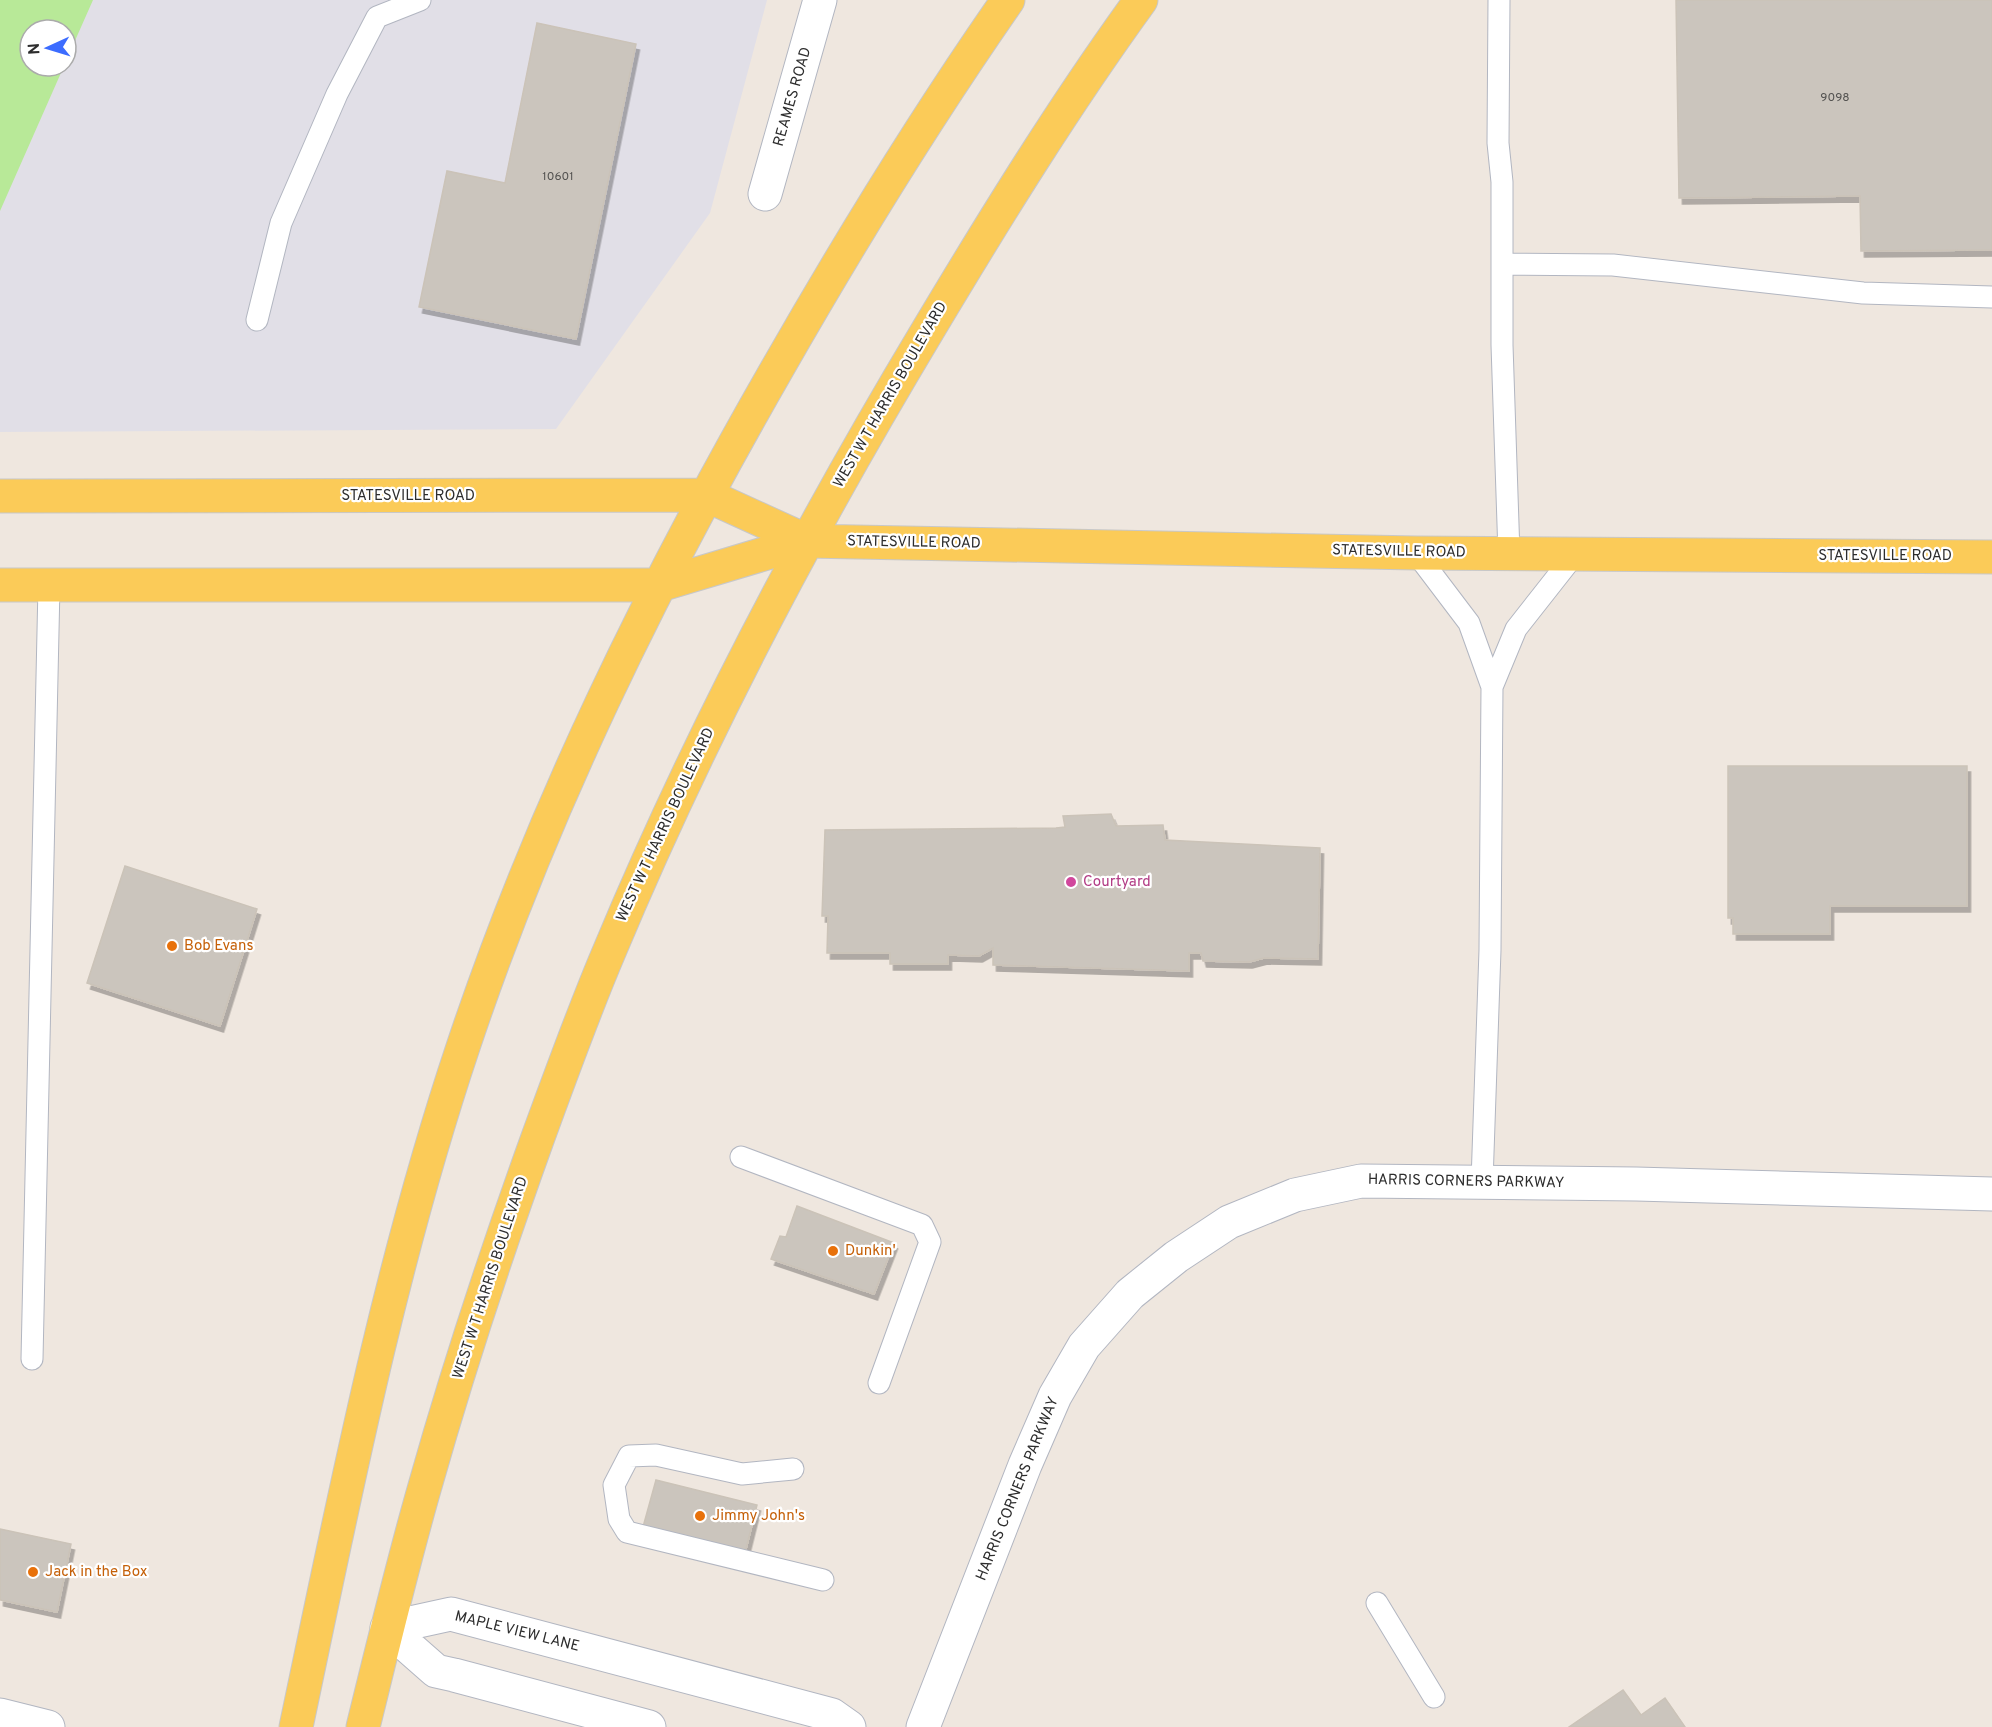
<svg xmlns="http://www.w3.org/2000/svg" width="1992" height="1727" viewBox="0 0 1992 1727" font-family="Overpass,sans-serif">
  <defs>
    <filter id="shadow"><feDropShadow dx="3.5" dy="6" stdDeviation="0" flood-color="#0004"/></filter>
  </defs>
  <rect width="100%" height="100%" fill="#efe7df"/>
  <path fill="#e1dfe7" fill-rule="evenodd" d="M0 0H767L710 213 556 429 0 432ZM30 30H66V66H30Z"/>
  <path fill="#b8e998" d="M0 0H93L66 61V30H30V66H64L0 211Z"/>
  <path fill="#cbc5bd" stroke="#cbc3b8" stroke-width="1.5" filter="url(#shadow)" d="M1676 0H1992V250L1861 251 1860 196 1679 198Z
    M537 23 636 44 576 339 419 307 447 171 505 183Z
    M1728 766H1967V906H1830V934H1733V918H1728Z
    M1111 814 1116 826 1163 825 1165 840 1320 848 1318 959 1264 958 1249 962 1203 961 1201 953H1189V971L993 965V948L979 956 948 955V964H890V953H827L828 916H822L825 830 1056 828 1065 827 1063 816Z
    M125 866 257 909 220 1026 87 983Z
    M797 1206 894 1243 874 1294 771 1259 780 1236 786 1237Z
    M656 1480 757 1505 745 1553 643 1527Z
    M0 1529 71 1544 57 1612 0 1600Z
    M1623 1690 1641 1715 1665 1698 1685 1727H1569Z"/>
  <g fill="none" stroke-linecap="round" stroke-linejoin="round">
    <g stroke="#b2b6c1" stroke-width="23">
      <path id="service" d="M1499 0 1498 143 1502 182V264
        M257 320 281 223 337 94 377 17 420 0
        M1416 553 1469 623 1492 687 1490 950 1482 1182
        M1509 554 1502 345V264L1613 265 1863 293 1992 297
        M1492 687 1516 629 1575 554
        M741 1157 922 1225 930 1242 879 1383
        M32 1359 49 586
        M793 1469 742 1474 656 1455 629 1456 614 1485 619 1519 627 1532 823 1580
        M1377 1603 1434 1697"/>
    </g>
    <g stroke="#b2b6c1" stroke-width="35">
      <path id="minor" d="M765 194 820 0
        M387 1628 451 1614 832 1715 849 1727
        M387 1628 436 1671 454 1675 649 1727
        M0 1715 48 1727
        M923 1727 1025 1465 1055 1396 1084 1346 1130 1294 1176 1257 1229 1222 1295 1195 1361 1181 1636 1184 1992 1194"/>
    </g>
    <g stroke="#c8c8c8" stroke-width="35">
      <path id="primary" d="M0 496 706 495 807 541
        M0 585H660L807 541 1416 553 1992 557
        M296 1727C344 1499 389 1268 463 1047 542 810 653 585 777 369 849 243 925 119 1008 0
        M363 1727C383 1646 402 1566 425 1486 458 1369 496 1254 537 1140 560 1077 583 1013 609 952 699 736 808 530 928 330 995 218 1064 106 1141 0"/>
    </g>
    <use href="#service" stroke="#fff" stroke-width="21"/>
    <use href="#minor" stroke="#fff" stroke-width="33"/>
    <use href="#primary" stroke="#fbcb58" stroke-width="33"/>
  </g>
  <circle fill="#d1479c" stroke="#fff" stroke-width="2" cx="1071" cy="882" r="6"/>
  <g fill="#e8710a" stroke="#fff" stroke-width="2">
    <circle cx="172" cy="946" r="6"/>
    <circle cx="833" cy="1251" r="6"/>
    <circle cx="700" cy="1516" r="6"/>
    <circle cx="33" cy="1572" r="6"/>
  </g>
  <g text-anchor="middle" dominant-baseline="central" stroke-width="4.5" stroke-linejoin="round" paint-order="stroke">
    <g font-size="12" fill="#545351">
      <text x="1835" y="98">9098</text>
      <text x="558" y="177">10601</text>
    </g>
    <g font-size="15" fill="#2d2d2d" stroke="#fff">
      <text transform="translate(793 97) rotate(-74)">REAMES ROAD</text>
      <text transform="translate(891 395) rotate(-60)">WEST W T HARRIS BOULEVARD</text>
      <text x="408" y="496">STATESVILLE ROAD</text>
      <text transform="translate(914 543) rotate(1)">STATESVILLE ROAD</text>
      <text transform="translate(1399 552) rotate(1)">STATESVILLE ROAD</text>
      <text x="1885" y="556">STATESVILLE ROAD</text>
      <text transform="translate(666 825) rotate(-65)">WEST W T HARRIS BOULEVARD</text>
      <text transform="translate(1466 1182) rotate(1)">HARRIS CORNERS PARKWAY</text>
      <text transform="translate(491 1278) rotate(-72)">WEST W T HARRIS BOULEVARD</text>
      <text transform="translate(1018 1489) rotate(-68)">HARRIS CORNERS PARKWAY</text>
      <text transform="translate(517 1632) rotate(14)">MAPLE VIEW LANE</text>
    </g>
    <g font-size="15" fill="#b23c85" stroke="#fff" text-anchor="start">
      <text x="1083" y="882">Courtyard</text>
    </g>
    <g font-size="15" fill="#c56008" stroke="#fff" text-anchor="start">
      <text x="184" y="946">Bob Evans</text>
      <text x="845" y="1251">Dunkin'</text>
      <text x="712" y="1516">Jimmy John's</text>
      <text x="45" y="1572">Jack in the Box</text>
    </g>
  </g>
  <g transform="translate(48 48) rotate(266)"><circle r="28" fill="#ffffff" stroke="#ababab" stroke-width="1.5"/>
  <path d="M0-4.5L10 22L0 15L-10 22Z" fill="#3c6cff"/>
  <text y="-9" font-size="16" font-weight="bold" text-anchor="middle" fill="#2d2d2d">N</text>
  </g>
</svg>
